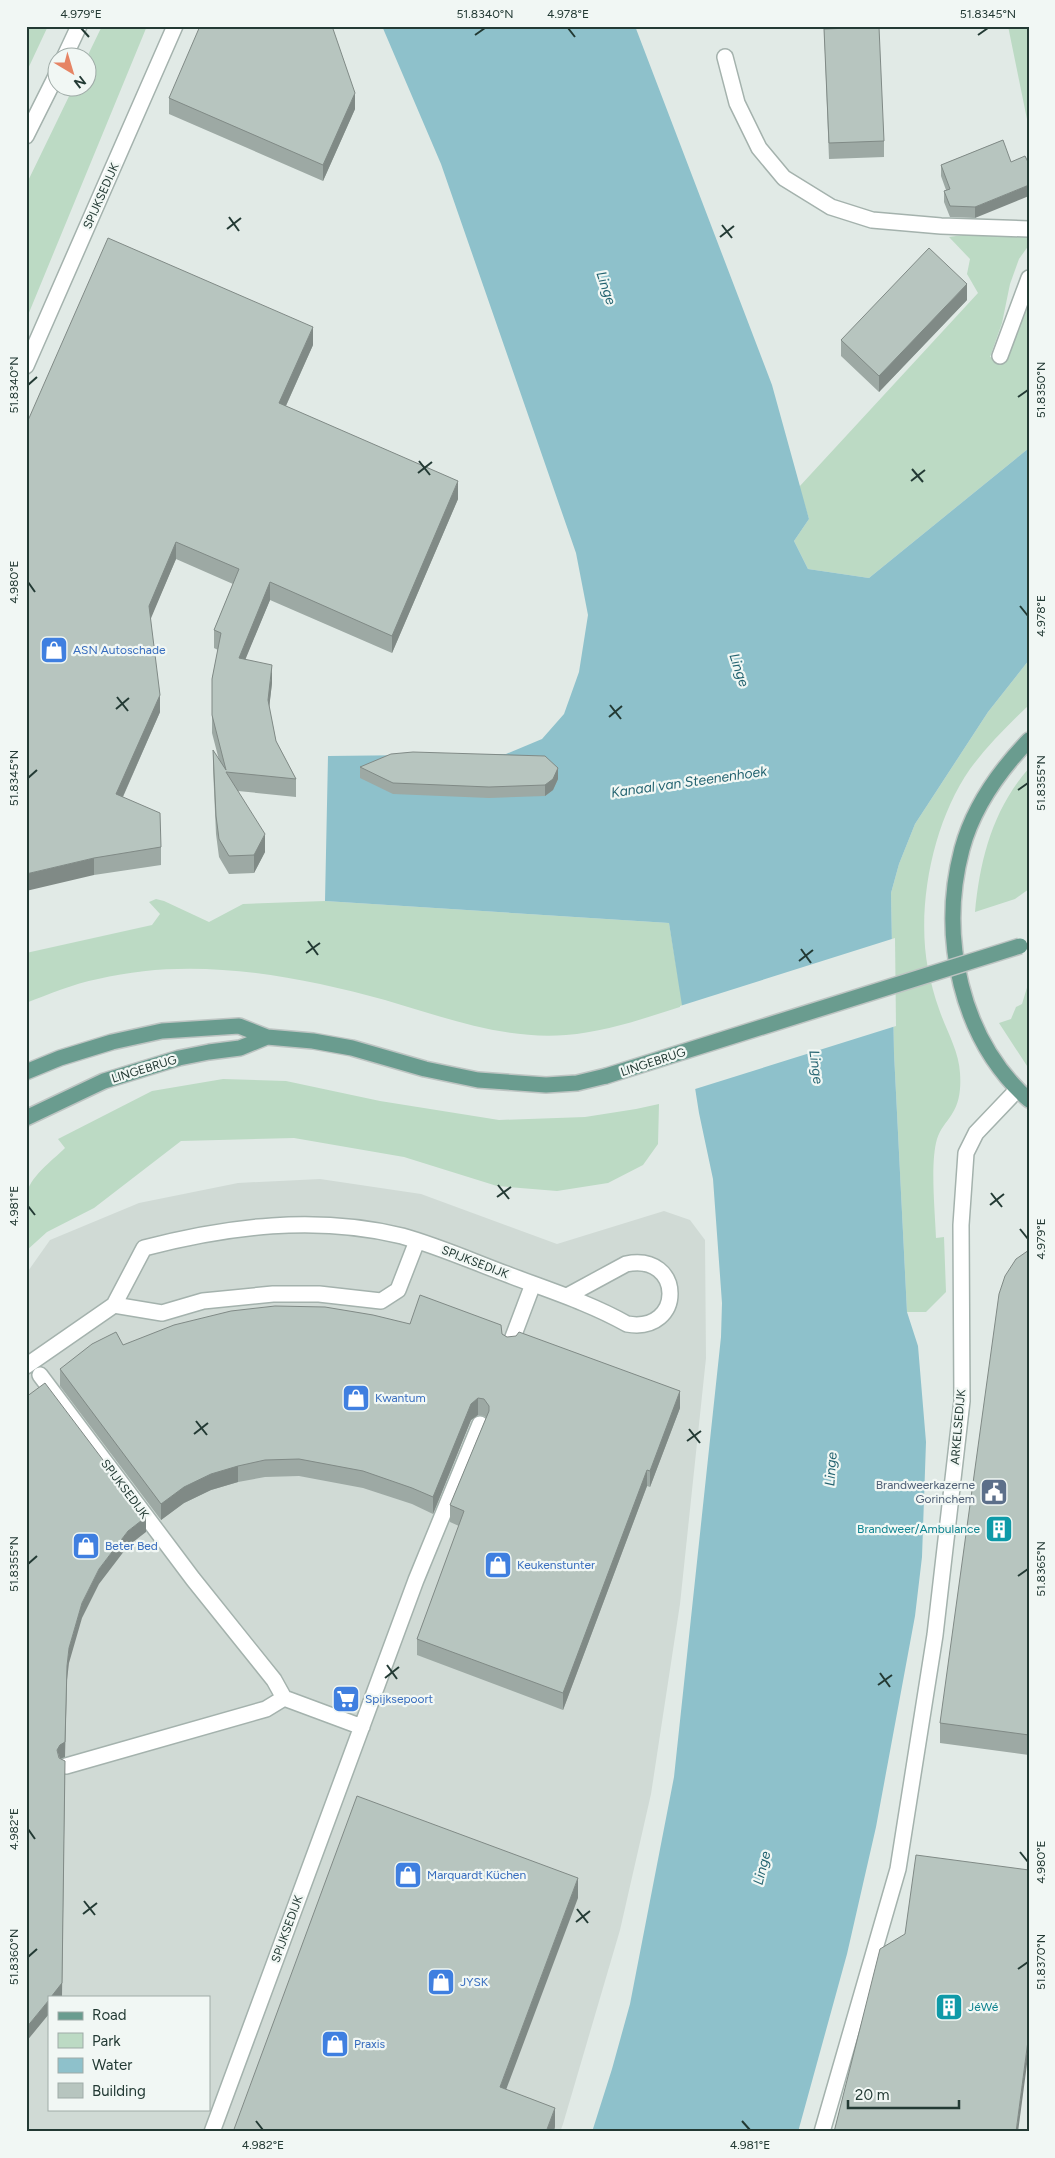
<svg xmlns="http://www.w3.org/2000/svg" width="1055" height="2158" viewBox="0 0 1055 2158" font-family="Figtree,sans-serif">
  <rect width="100%" height="100%" fill="#e1eae6"/>
  <path fill="#d0dad5" fill-rule="evenodd" d="M320 1179 421 1194 557 1244 664 1211 690 1220 705 1240 706 1358 680 1604 651 1794 620 1930 563 2124 560 2132H26V1274L50 1240 139 1203 238 1183ZM49 1997H209V2109H49Z"/>
  <path fill="#bcdac4" d="M26 26H48L26 73Z
    M102 26H147L26 320V185L73 88H88L87 57Z
    M1008 26H1029V129Z
    M977 233 1029 236V245L1019 259 1010 284 1002 323 990 357 1006 361 1029 302V448L869 578 808 569 794 541 809 519 799 487 978 293 967 274 970 259 949 237Z
    M1029 660V705C1008 725 987 746 970 769 933 822 916 906 928 969 931 982 934 996 939 1009 946 1030 959 1051 960 1073 961 1087 960 1102 952 1114 947 1122 940 1129 937 1139 930 1163 935 1211 936 1238L944 1237 946 1292 926 1312H907L894 1053 891 893 899 864 915 824 988 712Z
    M1029 768V889L1015 899 975 912C980 859 993 809 1029 768Z
    M156 899 164 901 209 922 243 904 325 901 669 923 683 1006C645 1018 606 1032 566 1035 504 1040 443 1017 385 1000 292 975 193 956 98 979 73 984 49 994 26 1003V953L152 925 160 914 149 902Z
    M1029 981V1069L999 1023 1011 1019 1016 1007 1022 1004Z
    M223 1079 286 1081 380 1101 499 1120 585 1117 636 1109 659 1104 658 1144 643 1165 608 1183 557 1191 497 1186 404 1157 294 1138 181 1141 94 1208 47 1232 26 1251C26 1233 24 1213 26 1196 29 1177 52 1161 65 1148L58 1139 152 1091Z"/>
  <path fill="#8ec1cb" d="M382 26H635L772 385 809 519 794 541 808 569 869 578 1029 448V660L988 712 915 824 899 864 891 893 894 1053 907 1312 918 1346 926 1442 922 1557 915 1616 876 1827 847 1954 798 2132H592L612 2069 630 2004 674 1777 721 1337 722 1303 713 1179 699 1113 669 923 325 901 328 756 506 754 542 739 564 714 579 672 588 615 576 553 441 164Z"/>
  <path fill="#e1eae6" d="M895 938 896 1026 692 1090 680 1006Z"/>
  <g fill="none" stroke-linecap="round" stroke-linejoin="round">
    <g stroke="#a4b2ad" stroke-width="18">
      <path id="minor" d="M725 57 737 103 759 148 784 178 831 207 872 220 941 226 1029 229
        M64 58 79 26
        M26 136 58 72
        M1000 356 1029 278
        M26 366 175 26
        M114 1305 162 1313 203 1301 273 1294H319L381 1301 398 1290 417 1241
        M510 1345 533 1284
        M26 1366 114 1305 144 1248C228 1226 316 1215 402 1236 438 1246 474 1262 509 1275 548 1290 590 1303 627 1324 685 1334 684 1252 626 1264L567 1296
        M40 1375 193 1579 274 1680 284 1698 266 1709 66 1766
        M284 1698 362 1727
        M212 2132 416 1580 480 1424
        M822 2132 898 1869 935 1635 962 1401 961 1225 966 1153 976 1133 1017 1090"/>
    </g>
    <g stroke="#bdc4c2" stroke-width="18">
      <path id="major" d="M1029 740C1000 770 973 808 962 849 939 936 960 1039 1029 1100
        M26 1072 60 1058 112 1042 162 1031 239 1026 267 1037 313 1041 352 1048 425 1069 478 1080 546 1085 577 1083 606 1076
        M26 1118 104 1081 179 1058 209 1052 240 1048 267 1037"/>
    </g>
    <use href="#minor" stroke="#fff" stroke-width="15"/>
    <use href="#major" stroke="#6a9c8f" stroke-width="15"/>
    <g stroke="#bdc4c2" stroke-width="18" stroke-linecap="butt">
      <path id="major-bridge" d="M606 1076 1020 946"/>
    </g>
    <use href="#major-bridge" stroke="#6a9c8f" stroke-width="15"/>
  </g>
  <path fill="#9da9a4" d="M824 29 884 141V157L829 159Z
    M169 98 355 109 323 181 169 114Z
    M1003 140 975 218 950 217 944 202V191L946 190 941 176V165Z
    M967 300 879 392 841 356V340Z
    M313 345 286 406 458 499 392 653 270 600 245 659 272 683 269 707 276 741 296 779V797L238 791 265 852 254 873 229 874 219 857 216 834 213 768V750L219 760 212 733V679L218 650 214 648V630L233 584 176 559 150 619 160 712 123 797 161 847V865L94 875 26 425Z
    M360 767 558 779 553 790 545 796 489 798 393 794 360 778Z
    M1029 1250V1755L940 1743V1723Z
    M410 1324 502 1334 507 1337 680 1408 650 1487 647 1486 563 1710 417 1655V1639L459 1526 450 1522V1505L486 1418 484 1416 478 1415 471 1420 433 1514 412 1504 363 1488 299 1476 265 1477 238 1482 211 1490 184 1503 161 1520 60 1386V1369L123 1345Z"/>
  <path fill="#808a86" d="M355 93V109L323 181V165Z
    M1029 185V196L975 218V207Z
    M967 284V300L879 392V376Z
    M313 327V345L279 421V403Z
    M458 481V499L392 653V636Z
    M176 542V559L149 623V606Z
    M270 582V600L239 675V658Z
    M272 665V683L268 718V700Z
    M160 695V712L116 812V794Z
    M558 768V779L553 790 545 796V785Z
    M265 834V852L254 873V855Z
    M94 858V875L26 891V874Z
    M680 1391V1408L650 1487V1471Z
    M478 1398V1415L471 1420 433 1514V1497L471 1404Z
    M238 1466V1482L211 1490 184 1503 161 1520V1504L184 1487 211 1474Z
    M647 1470V1486L563 1710V1693Z
    M146 1517V1532L128 1546 99 1584 82 1618 69 1663 67 1680 65 1757 60 1759 57 1750 69 1648 82 1603 99 1569 128 1531Z
    M65 1761 62 1997H51Z
    M578 1878V1898L500 2106V2087Z
    M49 2000V2014L26 2042V2028Z
    M1029 2033V2049L1018 2132H1016Z
    M555 2108V2127L554 2132H546Z"/>
  <path fill="#b7c5bf" stroke="#808a86" d="M200 26H332L355 93 323 165 169 98Z
    M879 27 884 141 829 143 824 29Z
    M1003 140 1011 162 1025 156 1029 164V185L975 207 950 206 944 191 950 189 941 165Z
    M108 238 313 327 279 403 458 481 392 636 270 582 239 658 272 665 268 700 276 741 296 779 226 772 265 834 254 855 229 856 219 839 216 816 213 750 226 770 212 715V679L221 633 214 630 239 569 176 542 149 606 160 695 116 794 160 813 161 847 94 858 26 874V425Z
    M929 248 967 284 879 376 841 340Z
    M413 752 545 756 558 768 553 779 545 785 489 787 393 783 360 767 391 754Z
    M1029 1250V1735L940 1723 999 1294 1005 1276 1016 1259Z
    M420 1295 501 1325 502 1334 507 1337 516 1336 519 1332 680 1391 650 1471 647 1470 563 1693 417 1639 464 1511 450 1505 489 1411V1406L484 1399 478 1398 471 1404 433 1497 412 1488 363 1471 299 1459 265 1460 238 1466 211 1474 184 1487 161 1504 60 1369 92 1344 116 1332 123 1345 174 1325 231 1311 275 1306 325 1307 373 1315 410 1324Z
    M45 1383 146 1517 128 1531 99 1569 82 1603 69 1648 67 1666 65 1742 60 1745 57 1750 59 1758 65 1761 62 1983 51 1997H49V2000L26 2028V1397Z
    M357 1796 578 1878 500 2087 555 2108 546 2132H233Z
    M916 1855 1029 1870V2033L1016 2132H834L880 1949 905 1934Z"/>
  <path fill="none" stroke="#233a34" stroke-width="2" d="M81 28 89 37M568 28 575 37M475 35 485 28M978 35 988 28M229 217 239 231M722 225 732 238M227 229 241 218M720 237 734 226M28 385 37 377M1018 397 1028 390M419 461 430 475M912 469 923 482M418 473 432 462M911 481 925 470M28 582 35 592M1020 606 1028 616M117 697 128 711M610 705 621 719M116 709 129 698M609 717 622 706M28 778 37 770M1018 790 1028 783M308 941 318 955M801 949 811 963M306 953 320 943M799 961 813 950M498 1185 509 1199M991 1193 1002 1207M497 1197 511 1187M990 1205 1004 1194M28 1206 35 1215M1020 1229 1028 1239M196 1421 207 1435M689 1429 700 1443M194 1434 208 1423M687 1441 701 1431M28 1564 37 1556M1018 1576 1028 1569M387 1665 397 1679M880 1673 890 1687M385 1678 399 1667M878 1685 892 1675M28 1829 35 1839M1020 1852 1028 1862M84 1901 95 1915M577 1909 588 1923M83 1914 97 1903M576 1922 590 1911M28 1957 37 1949M1018 1969 1028 1962M256 2121 263 2130M742 2121 750 2130"/>
  <defs>
    <g id="shop-square" transform="scale(1.4375)"><rect x="-9" y="-9" width="18" height="18" rx="4" fill="#3f7fe0" stroke="#f1f7f4"/><path d="M-5-2.5h2.3a2.7 3.5 0 0 1 5.4 0H5L5.5 6h-11ZM-1.5-2.5h3a1.5 2.3 0 0 0-3 0Z" fill="#fff"/></g>
    <g id="civic-square" transform="scale(1.4375)"><rect x="-9" y="-9" width="18" height="18" rx="4" fill="#5c6f8a" stroke="#f1f7f4"/><path d="M-.6-6.5H3V-4.5H.6V-3L4-1V1h2V6H-6V1h2V-1L-.6-3ZM-1.2 2.5V6h2.4V2.5Z" fill="#fff"/></g>
    <g id="building-square" transform="scale(1.4375)"><rect x="-9" y="-9" width="18" height="18" rx="4" fill="#0f9aa8" stroke="#f1f7f4"/><path d="M-4-6H4V6H1V3H-1V6H-4ZM-2.5-4.3h1.7v1.8h-1.7ZM.8-4.3h1.7v1.8H.8ZM-2.5-1h1.7V.8h-1.7ZM.8-1h1.7V.8H.8Z" fill="#fff"/></g>
    <g id="supermarket-square" transform="scale(1.4375)"><rect x="-9" y="-9" width="18" height="18" rx="4" fill="#3f7fe0" stroke="#f1f7f4"/><path d="M-6-5.5h2.5l.6 2H6L4.5 2H-2.5L-4.4-4H-6ZM-1.5 3.2a1.3 1.3 0 1 0 .1 0ZM3 3.2a1.3 1.3 0 1 0 .1 0Z" fill="#fff"/></g>
  </defs>
  <g fill-rule="evenodd">
    <use href="#shop-square" x="54" y="650"/>
    <use href="#shop-square" x="356" y="1398"/>
    <use href="#civic-square" x="994" y="1492"/>
    <use href="#building-square" x="999" y="1529"/>
    <use href="#shop-square" x="86" y="1546"/>
    <use href="#shop-square" x="498" y="1565"/>
    <use href="#supermarket-square" x="346" y="1699"/>
    <use href="#shop-square" x="408" y="1875"/>
    <use href="#shop-square" x="441" y="1982"/>
    <use href="#building-square" x="949" y="2007"/>
    <use href="#shop-square" x="335" y="2044"/>
  </g>
  <g text-anchor="middle" dominant-baseline="central" stroke-width="4.5" stroke-linejoin="round" paint-order="stroke">
    <g font-size="12" fill="#233a34" stroke="#f1f7f4">
      <text transform="translate(101 196) rotate(-66)">SPIJKSEDIJK</text>
      <text transform="translate(653 1062) rotate(-18)">LINGEBRUG</text>
      <text transform="translate(144 1069) rotate(-17)">LINGEBRUG</text>
      <text transform="translate(475 1262) rotate(21)">SPIJKSEDIJK</text>
      <text transform="translate(958 1427) rotate(-85)">ARKELSEDIJK</text>
      <text transform="translate(125 1489) rotate(53)">SPIJKSEDIJK</text>
      <text transform="translate(287 1929) rotate(-70)">SPIJKSEDIJK</text>
    </g>
    <g font-size="12" fill="#366cbe" stroke="#f1f7f4" text-anchor="start">
      <text x="73" y="650">ASN Autoschade</text>
      <text x="375" y="1398">Kwantum</text>
      <text x="105" y="1546">Beter Bed</text>
      <text x="517" y="1565">Keukenstunter</text>
      <text x="365" y="1699">Spijksepoort</text>
      <text x="427" y="1875">Marquardt Küchen</text>
      <text x="460" y="1982">JYSK</text>
      <text x="354" y="2044">Praxis</text>
    </g>
    <g font-size="12" fill="#4e5e75" stroke="#f1f7f4" text-anchor="end">
      <text x="975" y="1485">Brandweerkazerne<tspan x="975" dy="14">Gorinchem</tspan></text>
    </g>
    <g font-size="12" fill="#0d838f" stroke="#f1f7f4" text-anchor="end">
      <text x="980" y="1529">Brandweer/Ambulance</text>
      <text x="968" y="2007" text-anchor="start">JéWé</text>
    </g>
    <g font-size="14" font-style="italic" fill="#236370" stroke="#f1f7f4">
      <text transform="translate(606 288) rotate(71)">Linge</text>
      <text transform="translate(739 670) rotate(71)">Linge</text>
      <text transform="translate(689 782) rotate(-8)">Kanaal van Steenenhoek</text>
      <text transform="translate(816 1067) rotate(82)">Linge</text>
      <text transform="translate(831 1469) rotate(-86)">Linge</text>
      <text transform="translate(762 1868) rotate(-76)">Linge</text>
    </g>
  </g>
  <rect width="1055" height="2158" fill="none" stroke="#f1f7f4" stroke-width="55"/>
  <rect x="48" y="1996" width="162" height="115" fill="#f1f7f4" stroke="#9faba7"/>
  <rect x="58" y="2012" width="25" height="8" fill="#6a9c8f" stroke="#9faba7"/>
  <text x="92" y="2020" font-size="15" fill="#233a34">Road</text>
  <rect x="58" y="2033" width="25" height="15" fill="#bcdac4" stroke="#9faba7"/>
  <text x="92" y="2046" font-size="15" fill="#233a34">Park</text>
  <rect x="58" y="2058" width="25" height="15" fill="#8ec1cb" stroke="#9faba7"/>
  <text x="92" y="2070" font-size="15" fill="#233a34">Water</text>
  <rect x="58" y="2083" width="25" height="15" fill="#b7c5bf" stroke="#9faba7"/>
  <text x="92" y="2096" font-size="15" fill="#233a34">Building</text>
  <g transform="translate(72 72) rotate(142)"><circle r="24" fill="#f1f7f4" stroke="#9faba7"/>
  <path d="M0-4L9 19L0 12L-9 19Z" fill="#e68464"/>
  <text y="-8" font-size="14" font-weight="bold" text-anchor="middle" fill="#233a34">N</text>
  </g>
  <path d="M848 2100v8h111v-8" fill="none" stroke="#233a34" stroke-width="2.5"/>
  <text x="855" y="2100" font-size="15" fill="#233a34" stroke="#f1f7f4" stroke-width="4" paint-order="stroke">20 m</text>
  <rect x="28" y="28" width="1000" height="2102" fill="none" stroke="#233a34" stroke-width="2"/>
  <g font-size="12" text-anchor="middle" fill="#233a34">
    <text x="81" y="18">4.979°E</text>
    <text x="485" y="18">51.8340°N</text>
    <text x="568" y="18">4.978°E</text>
    <text x="988" y="18">51.8345°N</text>
    <text transform="translate(14 385) rotate(-90)" y="4">51.8340°N</text>
    <text transform="translate(1041 390) rotate(-90)" y="4">51.8350°N</text>
    <text transform="translate(14 582) rotate(-90)" y="4">4.980°E</text>
    <text transform="translate(1041 616) rotate(-90)" y="4">4.978°E</text>
    <text transform="translate(14 778) rotate(-90)" y="4">51.8345°N</text>
    <text transform="translate(1041 783) rotate(-90)" y="4">51.8355°N</text>
    <text transform="translate(14 1206) rotate(-90)" y="4">4.981°E</text>
    <text transform="translate(1041 1239) rotate(-90)" y="4">4.979°E</text>
    <text transform="translate(14 1564) rotate(-90)" y="4">51.8355°N</text>
    <text transform="translate(1041 1569) rotate(-90)" y="4">51.8365°N</text>
    <text transform="translate(14 1829) rotate(-90)" y="4">4.982°E</text>
    <text transform="translate(1041 1862) rotate(-90)" y="4">4.980°E</text>
    <text transform="translate(14 1957) rotate(-90)" y="4">51.8360°N</text>
    <text transform="translate(1041 1962) rotate(-90)" y="4">51.8370°N</text>
    <text x="263" y="2149">4.982°E</text>
    <text x="750" y="2149">4.981°E</text>
  </g>
</svg>
